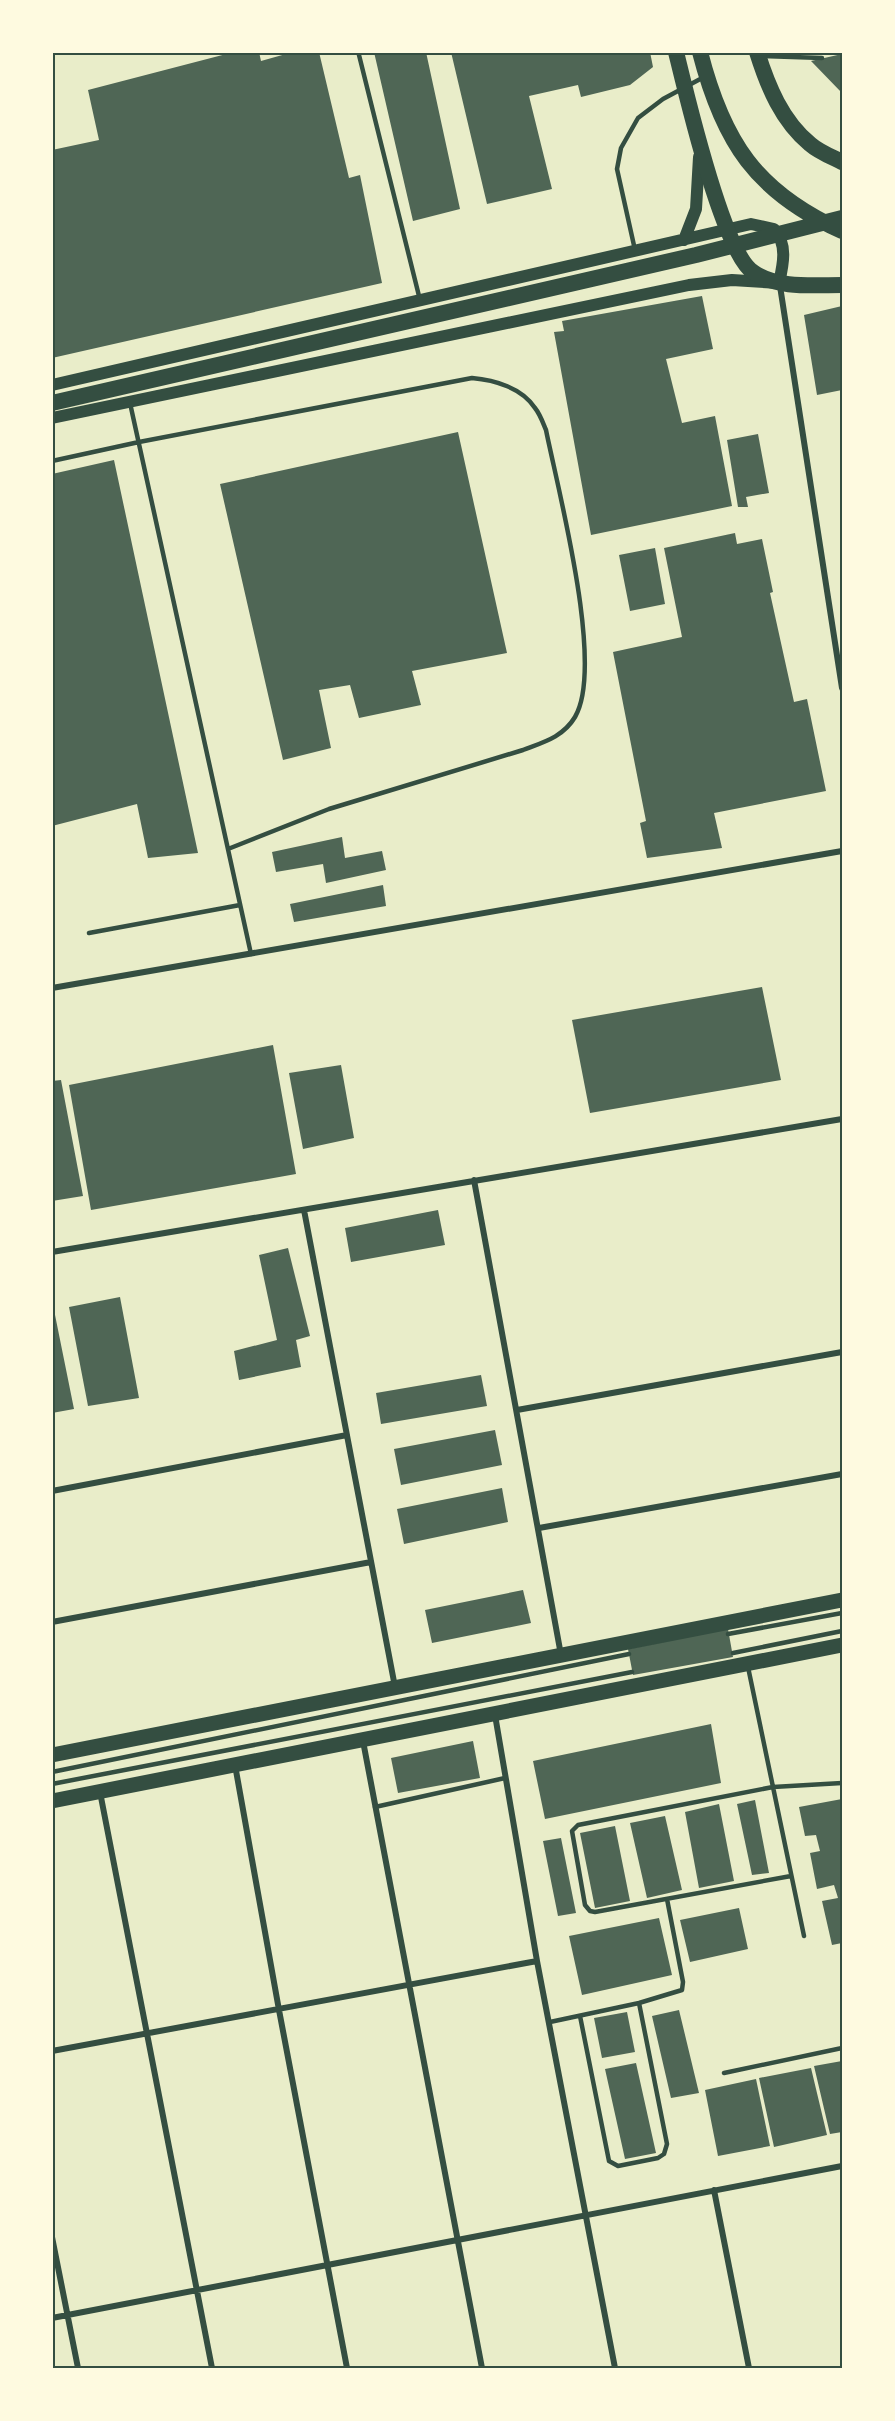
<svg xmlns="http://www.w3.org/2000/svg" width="895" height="2421" viewBox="0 0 895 2421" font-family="'Fira Sans Condensed',sans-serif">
  <rect width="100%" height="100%" fill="#e9edc9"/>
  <path fill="#4f6655" d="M234 52H259L261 61 293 52H319L349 178 360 175 382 283 52 358V150L99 140 88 90Z
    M374 52H426L460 209 413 221Z
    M451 52H650L653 67 630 85 581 97 578 85 529 96 552 189 487 204Z
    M842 54V93L811 61Z
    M702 296 713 349 666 359 682 423 715 416 732 506 591 535 554 332 564 331 562 321Z
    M842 306V390L817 395 804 315Z
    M458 432 507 653 412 671 421 705 359 718 350 685 319 690 331 748 283 760 220 484Z
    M758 434 769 493 746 497 748 507H738L727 440Z
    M114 460 198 853 148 858 137 804 52 826V474Z
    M735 533 737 544 762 539 773 592 770 593 794 702 807 699 826 791 714 813 722 848 647 858 640 823 646 821 613 652 682 637 664 548Z
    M655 548 665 604 630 611 619 555Z
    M342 837 345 858 382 851 386 870 326 883 323 864 276 872 272 852Z
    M383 885 386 906 294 922 290 904Z
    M762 987 781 1080 590 1113 572 1020Z
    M273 1045 296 1174 91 1210 69 1085Z
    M341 1065 354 1138 303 1149 289 1073Z
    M61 1080 83 1196 52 1201V1081Z
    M438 1210 445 1245 351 1262 345 1228Z
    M288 1248 310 1336 296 1340 301 1367 239 1380 234 1351 277 1340 259 1255Z
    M120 1297 139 1398 88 1406 69 1307Z
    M52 1300 74 1409 52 1413Z
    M481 1375 487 1406 381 1424 376 1393Z
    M495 1430 502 1465 401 1485 394 1449Z
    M502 1488 508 1522 404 1544 397 1509Z
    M523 1590 531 1623 432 1643 425 1610Z
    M728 1629 733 1657 633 1675 628 1649Z
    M711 1724 721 1783 545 1819 533 1761Z
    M473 1741 480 1778 398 1793 391 1758Z
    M842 1799V1943L832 1945 822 1901 838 1898 834 1885 817 1889 810 1853 820 1851 816 1835 805 1836 799 1807Z
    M755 1800 769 1873 752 1875 737 1804Z
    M719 1804 734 1881 699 1888 685 1812Z
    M665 1816 682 1890 647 1898 630 1823Z
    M615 1826 630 1901 595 1908 580 1833Z
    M561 1838 576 1913 558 1916 543 1841Z
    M739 1908 748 1949 690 1962 680 1920Z
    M659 1918 672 1975 582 1995 569 1936Z
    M679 2010 699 2093 671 2098 652 2016Z
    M627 2012 635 2052 602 2058 594 2018Z
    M842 2061V2132L830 2134 814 2066Z
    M636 2063 656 2153 625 2159 605 2069Z
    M811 2068 827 2135 774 2147 759 2078Z
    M756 2079 770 2146 718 2156 705 2090Z"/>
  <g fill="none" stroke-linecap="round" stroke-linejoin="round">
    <path stroke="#344e41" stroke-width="4.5" d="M359 55 420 300
      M762 56 822 58
      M635 250 617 169 621 148 638 118 663 99 704 77
      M130 403 251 954
      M52 461 139 442 472 378C495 380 522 388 535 408 540 414 543 423 546 430 558 490 605 666 575 717 563 737 544 742 523 750L329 809 228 849
      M89 933 240 905
      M728 1634 842 1613
      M733 1653 842 1631
      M748 1667 773 1787 842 1783
      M52 1772 629 1654
      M52 1784 632 1672
      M375 1807 505 1778
      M791 1876 595 1912 590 1911 585 1905 572 1831 578 1825 773 1787 804 1936
      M580 2016 609 2161 618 2166 658 2158 664 2154 667 2144 639 2003
      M550 2022 639 2003 682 1990 683 1982 667 1899
      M724 2073 842 2048"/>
    <path stroke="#344e41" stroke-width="6" d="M780 286 842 688
      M52 988 842 851
      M474 1180 561 1655
      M304 1210 395 1687
      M52 1252 842 1119
      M517 1410 842 1352
      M52 1491 347 1435
      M539 1528 842 1474
      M52 1622 371 1562
      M495 1715 537 1961 615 2368
      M363 1741 482 2368
      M235 1765 279 2010 347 2368
      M100 1792 212 2368
      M52 2051 537 1961
      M714 2190 749 2368
      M52 2237 78 2368
      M52 2318 842 2166"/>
    <path stroke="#344e41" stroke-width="12" d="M684 240 696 209 699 157
      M52 385 751 224 774 229C788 244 783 265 779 283L732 280 689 285 52 418"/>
    <path stroke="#344e41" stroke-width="15" d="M52 1755 842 1600
      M52 1801 842 1645"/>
    <path stroke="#344e41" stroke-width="16" d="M676 52C686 93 723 252 753 272 777 289 814 285 842 285
      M700 52C723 142 756 192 842 231
      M757 52C768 87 782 121 810 144 819 152 832 157 842 162
      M52 403 696 255 842 218"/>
  </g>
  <rect width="895" height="2421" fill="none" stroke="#fefae0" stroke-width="108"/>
  <rect x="54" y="54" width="787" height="2313" fill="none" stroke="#344e41" stroke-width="2"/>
</svg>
